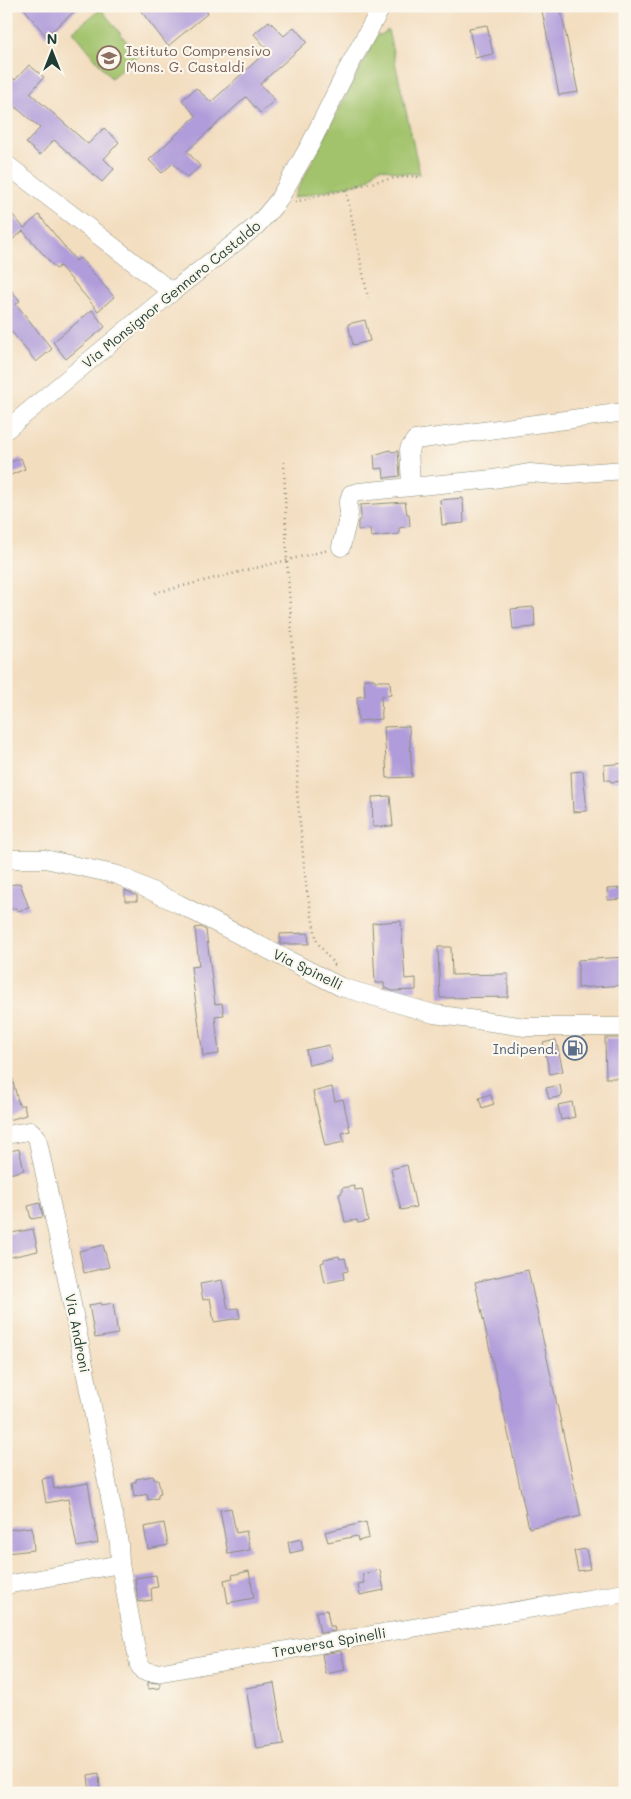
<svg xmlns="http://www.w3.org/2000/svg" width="631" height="1799" viewBox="0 0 631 1799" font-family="Mali,sans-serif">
  <rect width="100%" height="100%" fill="#fbf7ec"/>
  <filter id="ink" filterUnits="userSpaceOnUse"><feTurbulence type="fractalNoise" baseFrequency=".02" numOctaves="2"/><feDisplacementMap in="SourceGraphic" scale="10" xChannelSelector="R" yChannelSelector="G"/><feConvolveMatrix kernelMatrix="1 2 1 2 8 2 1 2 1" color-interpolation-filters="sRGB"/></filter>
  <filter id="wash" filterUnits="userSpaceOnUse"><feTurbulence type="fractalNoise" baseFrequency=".0096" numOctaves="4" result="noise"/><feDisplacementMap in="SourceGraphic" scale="20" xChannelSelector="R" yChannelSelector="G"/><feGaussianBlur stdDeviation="1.12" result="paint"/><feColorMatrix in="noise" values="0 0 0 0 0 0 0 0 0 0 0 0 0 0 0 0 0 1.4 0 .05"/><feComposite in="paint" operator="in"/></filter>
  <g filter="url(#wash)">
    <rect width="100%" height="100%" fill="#f3ddbf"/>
    <path fill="#a2c36c" stroke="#608050" d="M101 9 138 56 111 78 73 31Z
      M388 30 420 174 401 173 382 168 377 169 368 180 359 183 293 198 378 34 381 35Z"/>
    <g id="blocks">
      <path fill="#b09cda" d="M22 6H81L46 36Z
        M137 6H203L208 13 168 46Z
        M541 6H560L578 92 559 95Z
        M269 21 284 36 294 27 307 42 260 84 275 100 260 113 246 97 187 151 200 166 187 178 173 163 162 173 149 160 196 116 182 100 196 88 211 102 268 50 254 34Z
        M487 25 493 54 475 58 469 28Z
        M29 65 44 77 30 93 88 144 104 128 119 142 104 159 114 169 102 182 54 140 40 155 26 143 40 128 6 99V72L15 80Z
        M6 207 24 228 39 215 76 261 80 258 114 297 98 311 60 266 56 269 23 231 6 245Z
        M6 284 20 301 16 304 52 349 36 362 6 325Z
        M92 310 105 327 66 359 53 342Z
        M365 320 370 341 353 345 348 324Z
        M390 450 392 452 398 451 400 476 384 478 383 468 375 469 374 455Z
        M21 458 25 469 6 477V464Z
        M463 498 464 523 442 525 440 500Z
        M405 502 407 514H409L410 526 399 528V534L371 537 370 529 358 530V522L361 517 360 505Z
        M534 607 535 627 513 629 511 609Z
        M364 679H374L375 681H390L391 695 381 696 382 719 358 721 357 697 365 696Z
        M409 726 412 777 387 778 384 727Z
        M625 763V778L622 779V781L611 782 610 780H605L604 765Z
        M583 771 587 811 573 812 571 772Z
        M390 796 393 826 373 827 372 797Z
        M20 883 29 908 17 911 16 908 6 910V886Z
        M621 888 622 899 608 900 607 889Z
        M125 890 137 896V901H125Z
        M401 921 405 979 416 978V990L393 991 384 988V983H375L372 923Z
        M201 927 206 930 215 1004 222 1003 224 1015 215 1016 219 1054 203 1056 191 967 199 966 195 928Z
        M308 933 309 944H280V934Z
        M438 947H451L452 975 508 974V997L440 998Z
        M625 957V985L578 988V960Z
        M605 1038H625V1078H606Z
        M556 1040 563 1071 550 1074 543 1043Z
        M329 1045 332 1060 309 1065 306 1050Z
        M10 1070 19 1105H24L26 1115 9 1120 6 1109V1071Z
        M560 1085 562 1096 549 1099 546 1088Z
        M332 1087 335 1101 343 1099 350 1131 342 1133 344 1142 325 1146 313 1092Z
        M490 1094 494 1104 482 1108 479 1098Z
        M572 1102 575 1117 561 1120 558 1105Z
        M19 1149 24 1170 6 1175V1152Z
        M407 1165 416 1207 401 1210 391 1169Z
        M354 1186 355 1190 362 1189 368 1221 358 1223 357 1220 345 1222 339 1194 342 1193V1188Z
        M40 1203 43 1217 31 1219 28 1206Z
        M33 1229 38 1251 6 1258V1234Z
        M103 1245 109 1267 84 1273 79 1251Z
        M339 1256 340 1259 345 1258 348 1271 343 1272 344 1279 325 1283 321 1263 324 1262V1259Z
        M528 1270 581 1516 529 1528 475 1282Z
        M222 1280 228 1309 238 1308 240 1318 214 1322 210 1298 203 1300 200 1284Z
        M101 1303 102 1305 113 1303 118 1334 95 1338 89 1305Z
        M153 1476 154 1479H158L161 1494 158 1495V1498L148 1500 147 1494 134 1497 132 1482H136V1479Z
        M52 1477 54 1489 88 1483 98 1543 77 1547 68 1499 46 1503 42 1479Z
        M231 1508 236 1533 246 1531 250 1550 228 1554 220 1510Z
        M366 1522 369 1538 358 1541 357 1536 328 1542 325 1532Z
        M164 1523 168 1545 148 1549 144 1527Z
        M32 1527 34 1550 6 1553V1530Z
        M301 1539 303 1550 290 1553 288 1542Z
        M586 1549 590 1569 578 1571 574 1551Z
        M380 1570 384 1590 360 1595 358 1584 364 1583 362 1574Z
        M249 1571 254 1598 228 1603 224 1580 233 1578 232 1575Z
        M156 1575 158 1587 151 1588 152 1600 138 1602 135 1578Z
        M327 1610 330 1626H334L335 1631 320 1633 316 1612Z
        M341 1651 345 1670 326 1674 322 1654Z
        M148 1682 160 1683V1688L148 1689Z
        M274 1683 284 1744 256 1748 246 1688Z
        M99 1773 100 1792 90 1793 88 1775Z"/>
    </g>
  </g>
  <g filter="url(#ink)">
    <use href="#blocks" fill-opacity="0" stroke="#898d7a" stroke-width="1"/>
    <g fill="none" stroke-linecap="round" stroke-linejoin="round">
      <g stroke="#898d7a" stroke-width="19">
        <path id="minor" d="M6 164 172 292
          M6 430 172 292 255 227 267 214 278 201 310 145 347 70 382 6
          M411 486 409 449 415 440 625 412
          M341 547 349 514 348 503 351 494 359 492 493 479 530 473 555 475 625 470
          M6 859H45L118 875 179 904 341 987 434 1014 525 1027H625
          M6 1135 29 1131H31L37 1137 70 1294 119 1543 120 1564 139 1665 143 1671 157 1673 382 1633 625 1593
          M6 1585 120 1564"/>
      </g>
      <path stroke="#898d7a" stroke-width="2.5" stroke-dasharray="1 4" stroke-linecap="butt" d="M346 190 368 298
        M295 202 383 180 410 176 419 177
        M284 462 287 560 298 727 297 792 306 886 317 942 336 967
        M155 593 328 550"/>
      <use href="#minor" stroke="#fff" stroke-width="18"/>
    </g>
  </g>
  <defs>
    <g id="school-ring" transform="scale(1.25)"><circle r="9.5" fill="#fbf7ec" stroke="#8d6e63" stroke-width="1.5"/><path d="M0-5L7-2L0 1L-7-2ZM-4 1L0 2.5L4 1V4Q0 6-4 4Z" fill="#8d6e63"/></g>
    <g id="fuel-ring" transform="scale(1.25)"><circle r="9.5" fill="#fbf7ec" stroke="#5c6f8a" stroke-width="1.5"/><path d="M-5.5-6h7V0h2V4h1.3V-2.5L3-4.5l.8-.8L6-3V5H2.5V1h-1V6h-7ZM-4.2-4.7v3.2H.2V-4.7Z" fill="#5c6f8a"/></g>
  </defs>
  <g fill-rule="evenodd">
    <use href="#school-ring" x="109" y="58"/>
    <use href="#fuel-ring" x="575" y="1048"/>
  </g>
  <g text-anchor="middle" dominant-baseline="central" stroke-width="4.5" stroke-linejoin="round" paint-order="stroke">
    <g font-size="14" fill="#785e54" stroke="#fbf7ec" text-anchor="start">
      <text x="126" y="50">Istituto Comprensivo<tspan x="126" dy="16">Mons. G. Castaldi</tspan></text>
    </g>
    <g font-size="14" fill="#1f3d34" stroke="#fbf7ec">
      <text transform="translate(171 294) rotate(-39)">Via Monsignor Gennaro Castaldo</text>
      <text transform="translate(308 969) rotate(26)">Via Spinelli</text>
      <text transform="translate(78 1333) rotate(79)">Via Androni</text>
      <text transform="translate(329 1642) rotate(-10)">Traversa Spinelli</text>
    </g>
    <g font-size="14" fill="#4e5e75" stroke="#fbf7ec" text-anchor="end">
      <text x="558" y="1048">Indipend.</text>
    </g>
  </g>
  <rect width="631" height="1799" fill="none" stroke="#fbf7ec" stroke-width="25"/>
  <g transform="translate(52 52)" stroke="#fbf7ec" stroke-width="4" paint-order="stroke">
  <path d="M0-4L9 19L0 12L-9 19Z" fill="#1f3d34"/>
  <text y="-8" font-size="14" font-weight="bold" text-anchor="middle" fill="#1f3d34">N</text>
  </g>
</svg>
